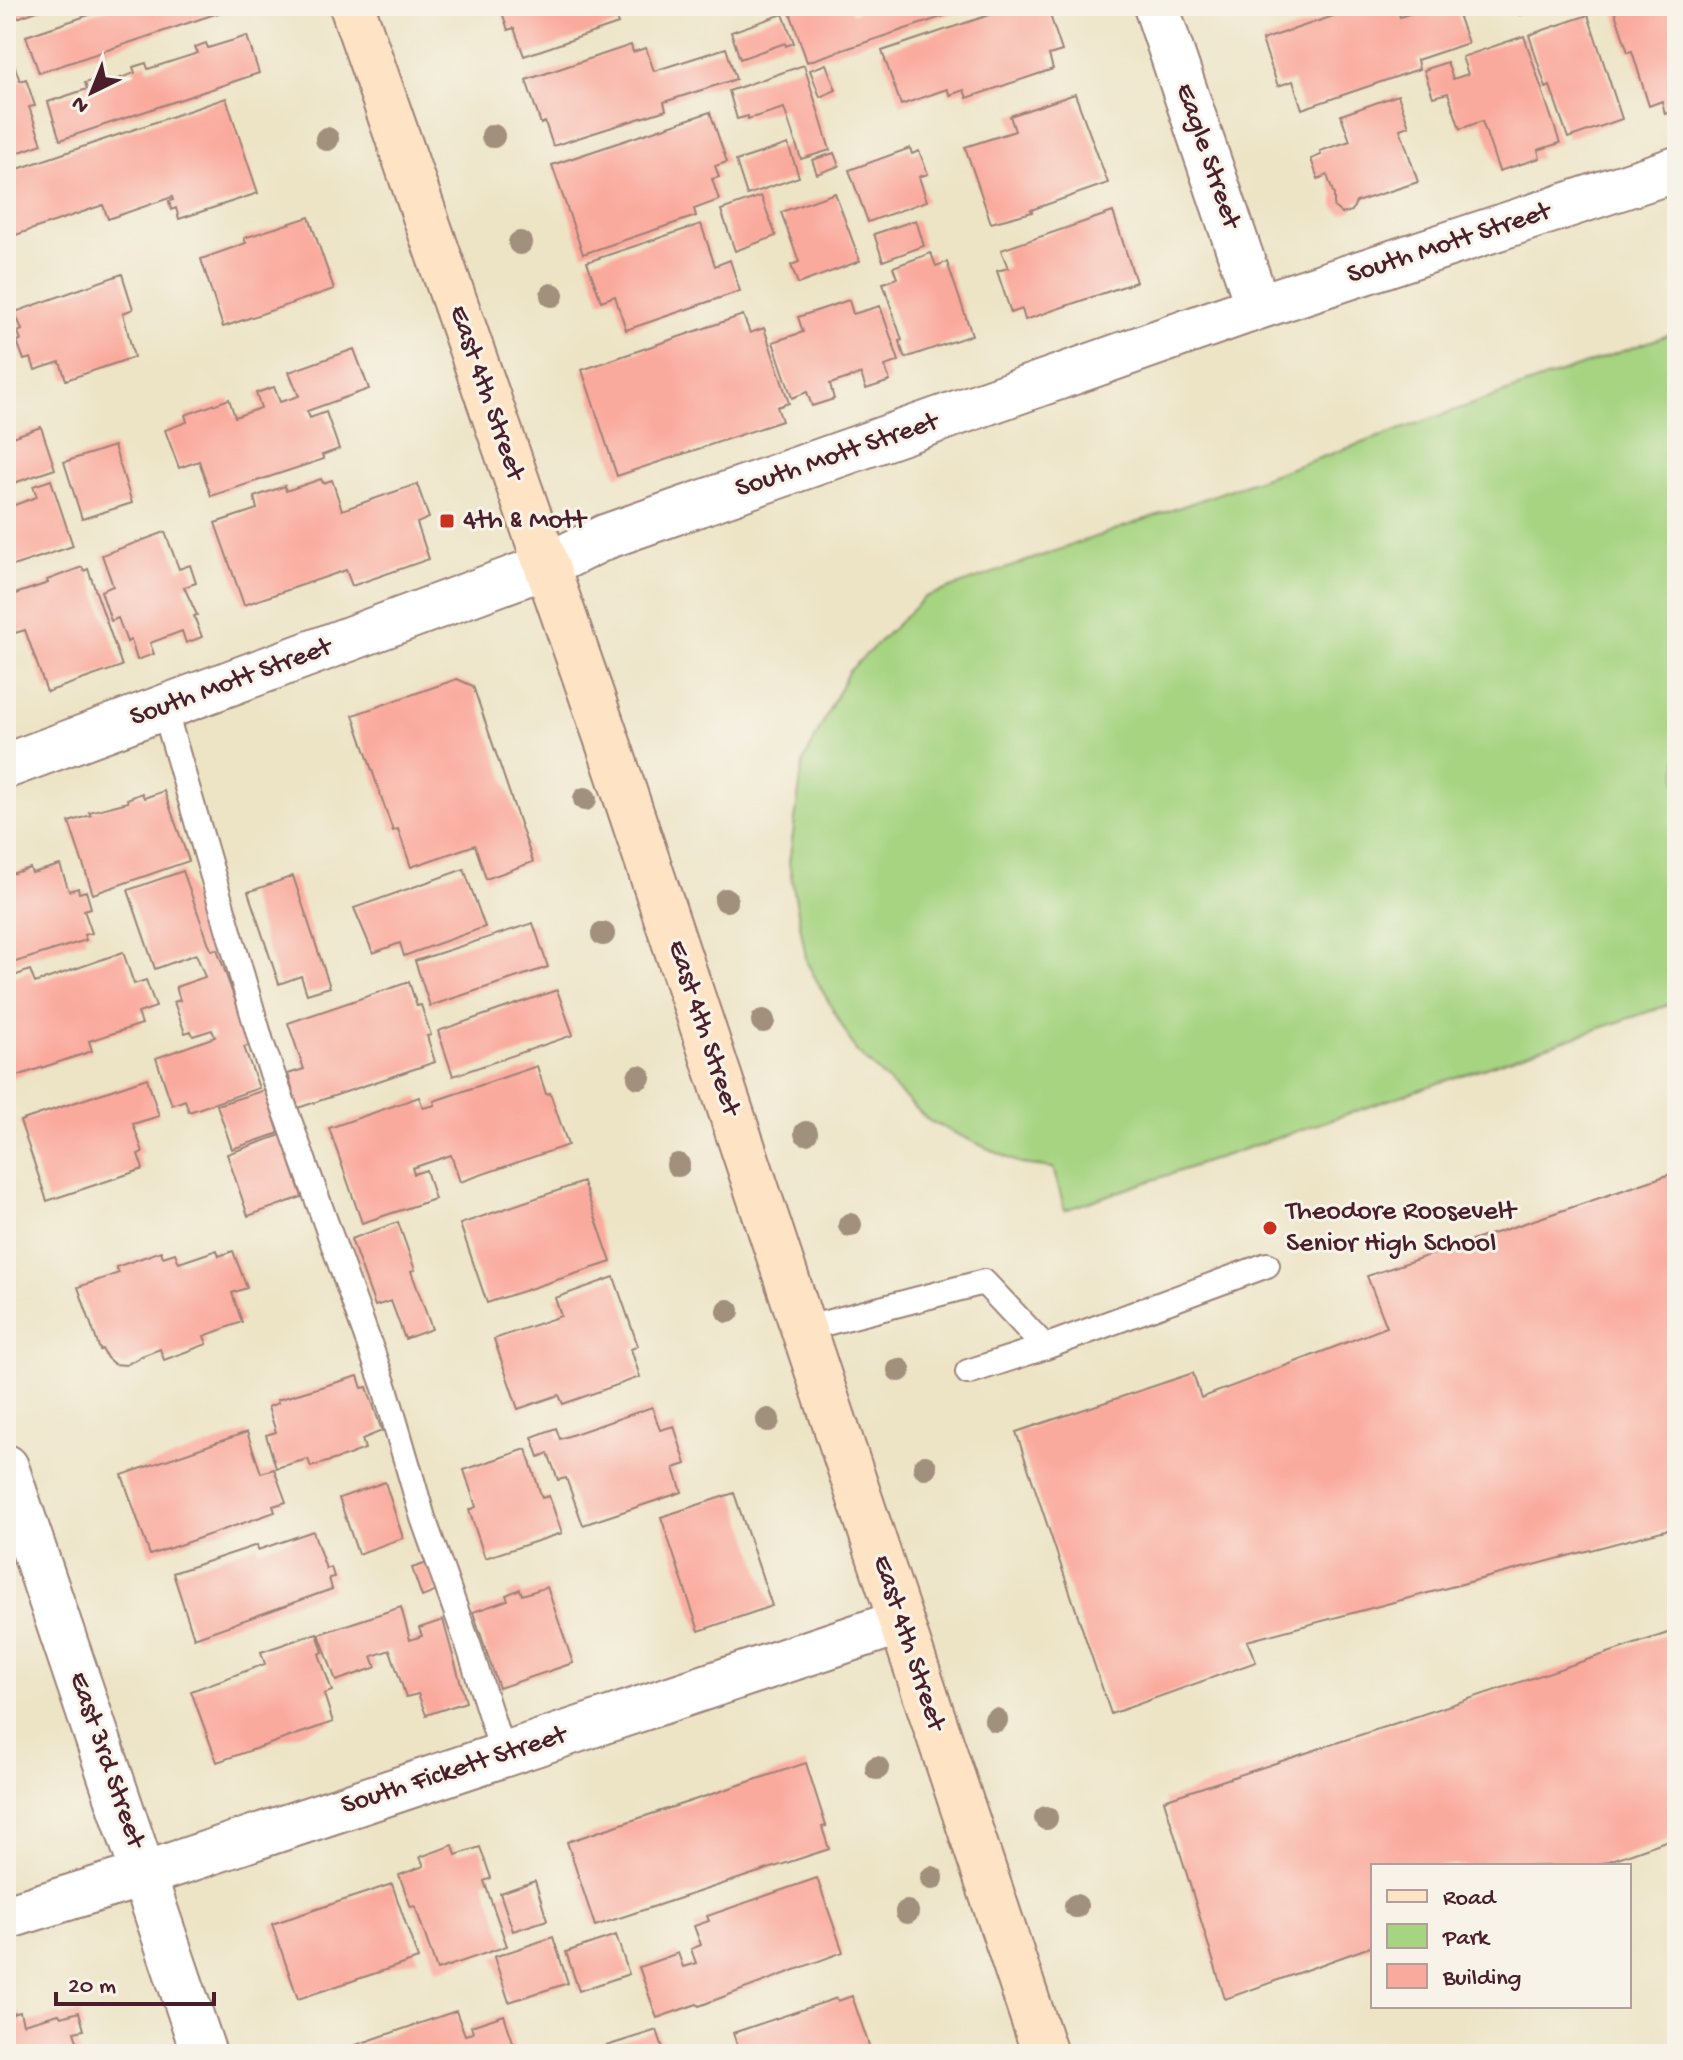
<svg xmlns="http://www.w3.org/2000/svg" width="1683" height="2060" viewBox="0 0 1683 2060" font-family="'Gochi Hand',sans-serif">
  <rect width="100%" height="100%" fill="#f7f3e8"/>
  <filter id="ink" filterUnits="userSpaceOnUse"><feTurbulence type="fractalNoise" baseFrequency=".0125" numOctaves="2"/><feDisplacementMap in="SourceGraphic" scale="16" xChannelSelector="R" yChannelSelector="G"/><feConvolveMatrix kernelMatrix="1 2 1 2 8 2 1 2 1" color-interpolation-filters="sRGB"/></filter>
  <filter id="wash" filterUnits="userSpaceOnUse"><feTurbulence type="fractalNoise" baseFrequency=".006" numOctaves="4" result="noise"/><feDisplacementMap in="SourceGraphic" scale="32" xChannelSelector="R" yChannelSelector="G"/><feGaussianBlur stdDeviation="1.8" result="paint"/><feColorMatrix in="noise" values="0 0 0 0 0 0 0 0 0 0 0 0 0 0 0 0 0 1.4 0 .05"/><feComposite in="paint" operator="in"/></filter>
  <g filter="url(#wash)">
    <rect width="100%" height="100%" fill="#ede4c6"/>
    <path fill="#a6d481" stroke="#787a56" stroke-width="2" d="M1677 332V1002L1065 1210 1053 1168 1021 1164 929 1121 856 1051 807 963 789 863 803 763 848 672 925 597Z"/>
    <g id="blocks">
      <path fill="#faaa9d" d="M6 6H51L6 22Z
        M116 6H236V7L39 73 26 36Z
        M500 6H612L618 24 524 56 514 28 508 30Z
        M788 6H830L831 10 850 6 852 13 871 6H886L888 11 902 6 971 7 807 62Z
        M1016 6H1032L1033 9 1047 6 1062 51 1049 55 1053 69 967 98 964 90 950 95 947 89 901 105 882 51Z
        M1363 6H1396L1400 17 1433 6H1455L1468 43 1417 60 1419 69 1302 109 1293 81 1278 86 1262 40Z
        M1517 6H1547V7L1520 15Z
        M1628 6H1677V111L1665 114 1662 101 1649 106 1632 51 1628 52 1614 10Z
        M783 14 794 43 786 46 785 43 740 59 731 32Z
        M1588 15 1622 119 1568 138 1550 86 1546 88 1529 35Z
        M247 36 259 73 60 140 48 102 87 89 85 83 95 80 98 86 135 73 133 67 146 63 148 69 198 53 195 47 206 43 208 48Z
        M1524 36 1560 143 1538 150 1540 158 1499 171 1482 121 1460 129 1448 93 1433 97 1424 70 1447 62 1453 79 1468 74 1462 57Z
        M6 42 20 81 26 79 35 106 29 107 42 144 6 157Z
        M631 45 633 52 646 48 654 71 726 48 736 79 664 102 666 110 553 146 545 122 541 124 526 80Z
        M826 64 836 90 820 97 810 70Z
        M804 65 830 150 801 159 784 108 748 119V116L737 119 729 91Z
        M1075 94 1108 183 1031 210 1032 212 991 223 965 147 1015 131 1010 116Z
        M1398 95 1409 126 1400 129 1418 182 1356 202 1352 211 1342 214 1334 207V195L1327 175 1318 179 1311 159 1321 155 1320 151 1350 141 1341 115Z
        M226 98 258 193 179 219 176 208 171 210 169 201 173 200 172 197 108 219 103 205 10 237 6 226V173Z
        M710 112 727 162 715 166 719 177 712 179 719 200 694 209 696 216 583 254 552 165Z
        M788 144 799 177 747 195 736 161Z
        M910 148 912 154 919 151 928 174 919 177 927 201 868 222 849 170Z
        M834 153 839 166 817 174 812 160Z
        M835 193 860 261 798 284 791 265 799 262 781 212Z
        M761 196 776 236 735 251 721 210Z
        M1113 212 1136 282 1025 320 1022 309 1011 313 997 271 1008 268 1001 250Z
        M309 217 334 289 223 327 201 259 246 243 244 238Z
        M916 220 924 246 883 261 874 234Z
        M701 224 715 266 730 260 740 291 626 330 615 296 601 301 587 262Z
        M931 253 936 266 947 262 972 335 905 358 899 341 902 340 883 283 897 278 893 267Z
        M122 274 133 309 123 313 134 357 66 380 60 362 35 370 31 358 24 360 17 341 21 340 18 332 22 330 15 312Z
        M849 300 853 314 880 306 899 361 885 366 890 381 866 389 861 374 830 384 834 399 812 406 807 392 792 398 773 342 803 332 798 317Z
        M743 315 750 333 764 328 789 403 777 407 782 421 617 476 582 370Z
        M354 349 369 389 307 411 310 418 326 412 339 449 322 455 324 459 211 496 199 461 179 468 165 430 187 422 185 415 229 399 235 417 261 408 256 393 274 387 280 402 299 396 289 372Z
        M41 427 55 469 14 483 6 458V439Z
        M114 446 132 503 82 519 64 462Z
        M321 479 323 483 332 480 342 510 417 484 429 518 417 523 429 559 352 586 346 570 244 605 215 523 257 509 254 497 285 486 286 491Z
        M51 480 73 546 10 567 6 553V508L37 497 33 486Z
        M165 532 179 569 190 565 196 583 184 587 197 615 194 616 202 637 186 643 182 631 150 643 154 654 137 660 131 640 127 642 118 618 111 621 101 591 113 586 102 555Z
        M82 567 84 571 88 569 122 666 47 692 25 630 15 633 6 608V597L48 583 47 580Z
        M457 679 473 686 533 862 486 879 475 845 411 867 398 829 393 831 353 715Z
        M164 791 189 861 93 894 69 822 91 815 89 812 128 802 127 799 142 793 144 798Z
        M60 865 69 891 78 888 79 893 86 891 91 908 84 910 92 933 84 935 86 940 6 965V867L9 866 11 874 30 868 32 873Z
        M464 869 485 927 404 956 400 943 373 953 354 908Z
        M183 871 211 950 217 949 251 1045 244 1047 259 1088 189 1112 185 1100 172 1105 156 1058 215 1037 212 1030 193 1036 191 1031 185 1033 174 1002 180 1000 176 987 205 977 196 954 155 969 128 890Z
        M293 876 330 987 307 994 301 976 279 984 248 892Z
        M533 923 548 967 430 1006 415 961Z
        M123 952 134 984 146 980 156 1007 138 1013 142 1024 89 1041 92 1051 8 1079 6 1071V979L30 970 35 983Z
        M409 982 417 1006 421 1005 431 1035 427 1036 435 1062 298 1108 288 1074 304 1069 288 1023Z
        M557 990 573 1035 453 1076 438 1031Z
        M537 1066 546 1094 550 1093 568 1145 460 1182 451 1155 412 1168 414 1174 426 1170 435 1199 362 1223 329 1128 419 1097 423 1108 435 1105 434 1101Z
        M147 1078 159 1116 133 1124 143 1152 138 1154 143 1169 47 1201 20 1121Z
        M265 1090 279 1133 232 1149 217 1105Z
        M281 1135 302 1197 248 1216 227 1154Z
        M1677 1172V1527L1247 1641 1256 1662 1111 1714 1016 1432 1193 1373 1201 1398 1387 1327 1367 1276Z
        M583 1182 611 1262 487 1303 460 1224Z
        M398 1222 415 1270 411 1271 432 1329 405 1339 391 1301 375 1306 351 1239Z
        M217 1250 219 1256 233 1251 247 1288 232 1293 242 1322 204 1336 207 1344 164 1360 160 1349 142 1356 126 1365 114 1364 107 1358 102 1349 100 1350 78 1287 119 1273 116 1267 161 1251 163 1257 175 1253 179 1263Z
        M614 1277 638 1346 631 1349 640 1377 563 1404 559 1395 518 1409 494 1339 561 1316 555 1298Z
        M358 1376 362 1388 367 1387 382 1431 362 1439 365 1449 346 1456 311 1467 308 1459 276 1468 266 1435 276 1432 268 1407 278 1403 277 1400Z
        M652 1407 660 1430 674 1426 686 1464 674 1468 682 1492 583 1525 566 1478 558 1480 548 1453 539 1457 532 1437 556 1428 560 1439Z
        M247 1432 261 1473 274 1469 286 1502 273 1506 275 1512 150 1555 122 1475Z
        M526 1449 542 1498 549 1496 562 1533 485 1558 469 1510 476 1507 464 1470Z
        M385 1482 403 1538 358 1554 339 1498Z
        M734 1493 772 1606 699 1631 661 1517Z
        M313 1531 326 1569 331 1567 334 1577 329 1578 332 1589 194 1638 173 1573 257 1545 258 1550Z
        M427 1563 437 1591 422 1597 412 1568Z
        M547 1587 573 1663 499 1688 473 1612 508 1600 506 1595 520 1589 522 1595Z
        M401 1607 410 1640 422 1636 419 1628 443 1620 466 1702 426 1715 418 1694 406 1697 390 1650 372 1656 376 1667 374 1668 336 1681 319 1634Z
        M1677 1630V1837L1595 1866H1373V1946L1225 1999 1164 1800Z
        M317 1633 323 1652 319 1654 332 1691 324 1694 333 1722 217 1762 191 1691 265 1664 261 1652Z
        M806 1763 826 1826 822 1827 829 1849 595 1926 567 1842Z
        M453 1845 456 1855 480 1847 491 1878 484 1881 507 1946 437 1970 415 1906 411 1907 399 1875 424 1866 420 1857Z
        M817 1878 843 1952 699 2006 697 2004 657 2018 639 1967 678 1953 683 1967 696 1963 691 1949 701 1945 694 1926 709 1921 707 1916Z
        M535 1881 547 1920 513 1931 500 1893Z
        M392 1884 418 1959 298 1999 272 1924Z
        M616 1935 629 1974 579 1991 566 1952Z
        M553 1937 568 1983 509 2002 494 1957Z
        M852 1996 872 2054H740L733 2033 837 1998 838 2001Z
        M456 2011 465 2035 473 2033 471 2026 504 2015 517 2054H349L347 2048Z
        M20 2012 23 2024 59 2014 61 2017 79 2012 84 2030 74 2032 81 2054H6V2016Z
        M657 2030 665 2054H599L597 2049Z"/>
    </g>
  </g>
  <g filter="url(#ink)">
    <use href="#blocks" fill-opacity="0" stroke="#9c8278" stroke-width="2"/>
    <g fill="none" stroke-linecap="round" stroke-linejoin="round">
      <g stroke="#9c8278" stroke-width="28">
        <path id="lane" d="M164 708 262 1045 385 1388 423 1518 469 1647 503 1754
          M803 1329 984 1282 1045 1347 1267 1265
          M968 1372 1045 1347"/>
      </g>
      <g stroke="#9c8278" stroke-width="48">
        <path id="street" d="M1156 6 1258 307
          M6 766 546 566 605 537 1258 307 1677 169
          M6 1467 204 2054
          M6 1917 145 1874 901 1622"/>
      </g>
      <g stroke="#9c8278" stroke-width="48">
        <path id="secondary" d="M352 6 607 740 1045 2054"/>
      </g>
      <use href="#lane" stroke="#fff" stroke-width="24"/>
      <use href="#street" stroke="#fff" stroke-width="44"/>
      <use href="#secondary" stroke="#fee4c5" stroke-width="44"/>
    </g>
    <g fill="#a0907c">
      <circle cx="493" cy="136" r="12"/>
      <circle cx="327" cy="139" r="12"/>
      <circle cx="520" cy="243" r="12"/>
      <circle cx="552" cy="295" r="12"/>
      <circle cx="585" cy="799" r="12"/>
      <circle cx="726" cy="900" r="12"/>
      <circle cx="603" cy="934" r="12"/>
      <circle cx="763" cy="1021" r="12"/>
      <circle cx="639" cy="1077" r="12"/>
      <circle cx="806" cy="1133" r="12"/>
      <circle cx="678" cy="1165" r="12"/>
      <circle cx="850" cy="1225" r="12"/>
      <circle cx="728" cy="1311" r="12"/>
      <circle cx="899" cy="1370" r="12"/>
      <circle cx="768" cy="1420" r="12"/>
      <circle cx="925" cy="1467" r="12"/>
      <circle cx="996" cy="1720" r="12"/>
      <circle cx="877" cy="1768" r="12"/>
      <circle cx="1046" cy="1818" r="12"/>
      <circle cx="932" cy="1878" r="12"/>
      <circle cx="1076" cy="1906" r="12"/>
      <circle cx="907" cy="1912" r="12"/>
    </g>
  </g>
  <g fill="#c8321e" stroke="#f7f3e8" stroke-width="3">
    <rect x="439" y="513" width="16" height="16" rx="4"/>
    <circle cx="1270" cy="1228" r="8"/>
  </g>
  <g text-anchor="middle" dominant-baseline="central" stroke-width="6" stroke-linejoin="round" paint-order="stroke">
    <g font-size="28" fill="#4a1f2b" stroke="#f7f3e8">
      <text transform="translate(1207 156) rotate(71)">Eagle Street</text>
      <text transform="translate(1449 244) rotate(-18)">South Mott Street</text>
      <text transform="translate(486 393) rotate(71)">East 4th Street</text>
      <text transform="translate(837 456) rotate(-19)">South Mott Street</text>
      <text transform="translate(231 683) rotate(-20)">South Mott Street</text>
      <text transform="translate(703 1028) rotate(72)">East 4th Street</text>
      <text transform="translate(908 1643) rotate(72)">East 4th Street</text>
      <text transform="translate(106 1760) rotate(71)">East 3rd Street</text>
      <text transform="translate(454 1771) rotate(-18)">South Fickett Street</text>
    </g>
    <g font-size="28" fill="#4a1f2b" stroke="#f7f3e8" text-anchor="start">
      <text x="463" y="521">4th &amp; Mott</text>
      <text x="1286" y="1212">Theodore Roosevelt<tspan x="1286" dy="32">Senior High School</tspan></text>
    </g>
  </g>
  <rect width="1683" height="2060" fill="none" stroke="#f7f3e8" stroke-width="32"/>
  <rect x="1371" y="1864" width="260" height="144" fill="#f7f3e8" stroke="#b29e9c" stroke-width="2"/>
  <rect x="1387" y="1890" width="40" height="12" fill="#fee4c5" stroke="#b29e9c" stroke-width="2"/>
  <text x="1443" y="1904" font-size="24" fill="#4a1f2b">Road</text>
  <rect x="1387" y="1924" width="40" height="24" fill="#a6d481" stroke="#b29e9c" stroke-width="2"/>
  <text x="1443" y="1944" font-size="24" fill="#4a1f2b">Park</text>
  <rect x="1387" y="1964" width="40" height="24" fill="#faaa9d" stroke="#b29e9c" stroke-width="2"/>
  <text x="1443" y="1984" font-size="24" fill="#4a1f2b">Building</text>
  <g transform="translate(92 92) rotate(223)" stroke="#f7f3e8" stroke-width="6" paint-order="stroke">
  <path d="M0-6L14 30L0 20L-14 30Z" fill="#4a1f2b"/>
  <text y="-12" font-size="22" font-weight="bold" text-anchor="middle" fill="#4a1f2b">N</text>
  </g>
  <path d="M56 1992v12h158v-12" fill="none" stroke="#4a1f2b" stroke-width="4"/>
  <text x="68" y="1992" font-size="24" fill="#4a1f2b" stroke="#f7f3e8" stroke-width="6" paint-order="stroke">20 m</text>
</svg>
